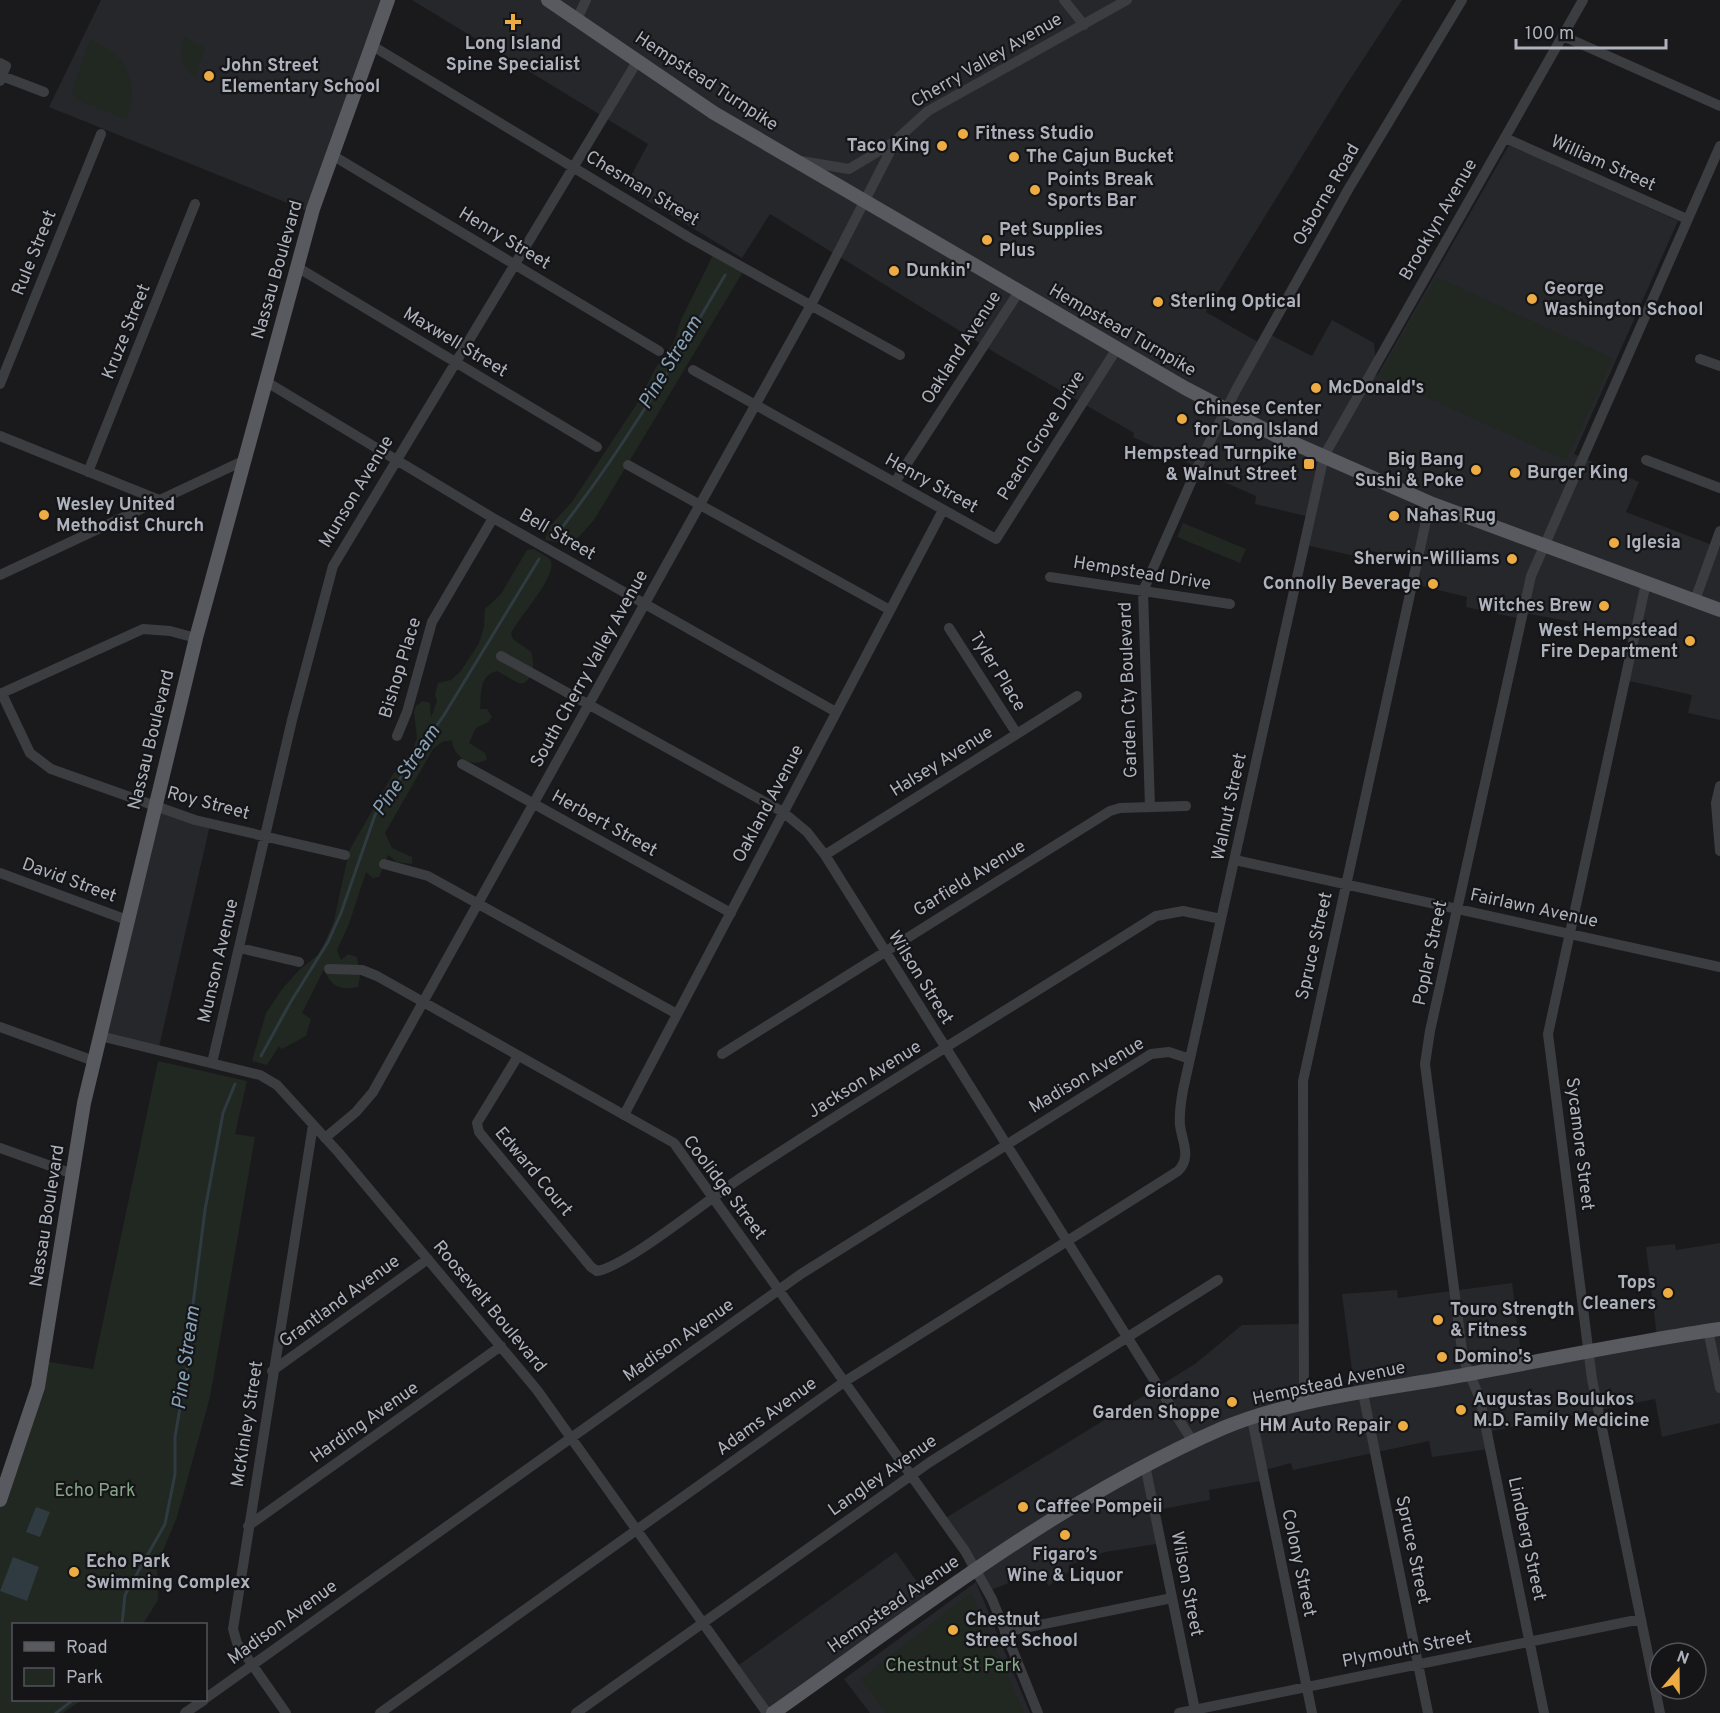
<svg xmlns="http://www.w3.org/2000/svg" width="1720" height="1713" viewBox="0 0 1720 1713" font-family="Overpass,sans-serif">
  <rect width="100%" height="100%" fill="#1a1a1d"/>
  <path fill="#26272a" d="M101 0H393L364 45 325 163 305 210 49 107Z
    M412 0H1402L1343 90 1206 312 1263 345 1269 334 1312 356 1332 320 1374 343 1377 376 1509 145 1678 221 1574 454 1639 482 1626 512 1720 548V720L1688 713 1692 695 1625 680 1634 643 1577 630 1578 624 1568 621 1524 613 1522 619 1466 607 1467 597 1413 584 1417 561 1362 549 1360 557 1305 545 1310 517 1255 504 1256 496 1197 470 1198 468 1133 437 1134 433 994 352 770 214 742 258 625 187 648 144Z
    M156 809 210 825 159 1047 103 1035Z
    M1720 1243V1423L1662 1437 1655 1399 1492 1431 1495 1448 1432 1457 1429 1441 1293 1470 1291 1463 1265 1470 1266 1480 1209 1490 1210 1500 1157 1510 1163 1543 1105 1552 1069 1565 1070 1571 1048 1586 1042 1569 989 1591 944 1519 1195 1364 1242 1325 1302 1324V1403L1355 1393 1342 1294 1397 1290 1398 1298 1512 1283 1522 1361 1657 1337 1646 1247 1675 1244 1676 1250Z
    M896 1552 930 1600 769 1713 736 1667Z
    M976 1582 1030 1713H870L844 1679Z"/>
  <path fill="#202821" d="M184 37 205 48 195 78C183 66 178 53 184 37Z
    M90 40C126 54 140 82 127 119L76 100 72 91Z
    M714 253 744 270 594 520 574 542 569 544 545 540 550 526 572 502 638 402 655 369 674 342 681 320Z
    M1437 277 1613 359 1566 460 1379 376Z
    M1183 523 1246 549 1240 563 1177 537Z
    M534 549 550 559C560 575 517 618 511 634L513 639 531 652C535 663 534 677 524 683H518L497 671C478 676 482 694 480 709H487L492 717 488 722 476 728 469 743 485 753 487 759C472 769 453 757 452 740L442 742 433 749 385 833 392 848 412 857V864L397 862 388 855 379 877 373 878 366 872 349 924 337 950 341 960 348 954 357 957 360 977 358 987C339 991 330 985 324 969L302 1013 311 1019 306 1036 282 1049 279 1046 267 1065 252 1061 266 1013 283 988 299 970 318 955 324 944 334 921 349 851 393 774 412 751 417 738 414 712 416 706 423 701 430 703 431 718 437 701 435 694 438 683 451 680 461 671 479 643 484 627 485 609 501 594 527 550Z
    M158 1061 247 1081 235 1134 255 1137 210 1397 177 1517 157 1565 158 1600 143 1624H14V1700H82L63 1713H0V1500L43 1361 93 1369Z
    M971 1593 1024 1713H886L861 1679Z"/>
  <path fill="#303a41" d="M36 1507 50 1512 40 1537 26 1532Z
    M13 1557 39 1567 27 1601 0 1591Z"/>
  <g fill="none" stroke-linecap="round" stroke-linejoin="round">
    <path stroke="#303a41" stroke-width="3" d="M553 539C619 456 672 366 725 275
      M261 1056 290 1003 328 942 341 913 375 815 444 715 539 559
      M122 1624 125 1595 165 1524 175 1474V1437L189 1356 191 1320 205 1210 223 1113 235 1084
      M56 1713 73 1700"/>
    <path stroke="#3b3d41" stroke-width="10" d="M1064 0 1084 25
      M577 19 586 0
      M1563 36 1720 106
      M371 45 690 238 900 355
      M0 63 6 66 0 81
      M2 76 44 92
      M1505 138 1687 219
      M332 155 659 351
      M801 161 849 169 894 142
      M297 267 597 447
      M1700 359 1720 366
      M693 370 996 539 1116 350
      M265 381 493 518 836 712
      M0 384 101 134
      M0 436 159 500
      M1646 460 1720 488
      M628 465 890 610
      M88 472 195 204
      M895 482 1018 293
      M0 575 243 461
      M1050 577 1230 604
      M1646 583 1548 1034 1592 1379 1660 1713
      M1695 600 1720 531
      M949 628 1017 734
      M501 656 783 812 807 832 825 855 1193 1442
      M0 694 143 629 170 631 196 638
      M2 694 30 753 51 769 195 820 345 855
      M397 736 407 712 432 622 493 518
      M462 764 731 913
      M1720 786 1716 803 1720 851
      M1150 807 1143 591 1202 457 1237 388 1349 188 1462 0
      M825 855 1077 696
      M1235 860 1720 967
      M384 864 428 876 677 1014
      M0 873 127 920
      M240 948 299 962
      M329 969 362 970 377 976 674 1143 965 1551 992 1599 1038 1713
      M0 1027 94 1061
      M100 1036 260 1075 277 1085 339 1153 537 1390 767 1713
      M722 1054 1110 811 1120 808 1186 806
      M518 1056 477 1123 479 1132 591 1267 597 1271C628 1266 713 1195 745 1175 880 1086 1019 1003 1156 916L1183 911 1221 919
      M212 1063 292 720 333 566 638 60
      M624 1115 943 510
      M325 1138 356 1112 373 1092 811 305 896 140 928 111 1127 0
      M0 1148 73 1174
      M1708 1330 1720 1388
      M272 1371 428 1259
      M1363 1393 1428 1713
      M1304 1405 1303 1081 1430 503
      M1252 1419 1312 1713
      M1145 1465 1195 1710
      M248 1526 501 1346
      M1005 1632 1172 1598
      M206 1698 801 1274 1151 1054 1169 1052 1190 1059
      M185 1713 204 1700
      M286 1713 237 1643 233 1629 313 1125
      M380 1713 844 1382 1178 1171C1192 1157 1182 1142 1180 1125 1179 1113 1181 1101 1183 1090L1324 456 1583 0
      M576 1713 930 1462 1218 1280
      M1179 1713 1641 1619
      M1544 1713 1480 1399 1463 1358 1425 1064 1430 1031 1531 576 1720 146"/>
    <path stroke="#585a60" stroke-width="14" d="M548 0 714 113 1185 388 1275 435 1430 503 1720 610
      M0 1500 38 1387 84 1103 196 638 313 209 388 0
      M773 1713C918 1611 1060 1499 1223 1428 1292 1399 1379 1390 1452 1377 1542 1361 1630 1342 1720 1329"/>
  </g>
  <g fill="#ecab43" stroke="#151518" stroke-width="2">
    <path d="M510 13h6v6h6v6h-6v6h-6v-6h-6v-6h6z"/>
    <circle cx="209" cy="76" r="6"/>
    <circle cx="963" cy="134" r="6"/>
    <circle cx="942" cy="146" r="6"/>
    <circle cx="1014" cy="157" r="6"/>
    <circle cx="1035" cy="190" r="6"/>
    <circle cx="987" cy="240" r="6"/>
    <circle cx="894" cy="271" r="6"/>
    <circle cx="1532" cy="299" r="6"/>
    <circle cx="1158" cy="302" r="6"/>
    <circle cx="1316" cy="388" r="6"/>
    <circle cx="1182" cy="419" r="6"/>
    <rect x="1303" y="458" width="12" height="12" rx="3"/>
    <circle cx="1476" cy="470" r="6"/>
    <circle cx="1515" cy="473" r="6"/>
    <circle cx="44" cy="515" r="6"/>
    <circle cx="1394" cy="516" r="6"/>
    <circle cx="1614" cy="543" r="6"/>
    <circle cx="1512" cy="559" r="6"/>
    <circle cx="1433" cy="584" r="6"/>
    <circle cx="1604" cy="606" r="6"/>
    <circle cx="1690" cy="641" r="6"/>
    <circle cx="1668" cy="1293" r="6"/>
    <circle cx="1438" cy="1320" r="6"/>
    <circle cx="1442" cy="1357" r="6"/>
    <circle cx="1232" cy="1402" r="6"/>
    <circle cx="1461" cy="1410" r="6"/>
    <circle cx="1403" cy="1426" r="6"/>
    <circle cx="1023" cy="1507" r="6"/>
    <circle cx="1065" cy="1535" r="6"/>
    <circle cx="74" cy="1572" r="6"/>
    <circle cx="953" cy="1630" r="6"/>
  </g>
  <g text-anchor="middle" dominant-baseline="central" stroke-width="4.5" stroke-linejoin="round" paint-order="stroke">
    <g font-size="18" font-weight="bold" fill="#adb2bc" stroke="#151518" text-anchor="start">
      <text x="513" y="44" text-anchor="middle">Long Island<tspan x="513" dy="21">Spine Specialist</tspan></text>
      <text x="221" y="66">John Street<tspan x="221" dy="21">Elementary School</tspan></text>
      <text x="975" y="134">Fitness Studio</text>
      <text x="930" y="146" text-anchor="end">Taco King</text>
      <text x="1026" y="157">The Cajun Bucket</text>
      <text x="1047" y="180">Points Break<tspan x="1047" dy="21">Sports Bar</tspan></text>
      <text x="999" y="230">Pet Supplies<tspan x="999" dy="21">Plus</tspan></text>
      <text x="906" y="271">Dunkin'</text>
      <text x="1544" y="289">George<tspan x="1544" dy="21">Washington School</tspan></text>
      <text x="1170" y="302">Sterling Optical</text>
      <text x="1328" y="388">McDonald's</text>
      <text x="1194" y="409">Chinese Center<tspan x="1194" dy="21">for Long Island</tspan></text>
      <text x="1297" y="454" text-anchor="end">Hempstead Turnpike<tspan x="1297" dy="21">&amp; Walnut Street</tspan></text>
      <text x="1464" y="460" text-anchor="end">Big Bang<tspan x="1464" dy="21">Sushi &amp; Poke</tspan></text>
      <text x="1527" y="473">Burger King</text>
      <text x="56" y="505">Wesley United<tspan x="56" dy="21">Methodist Church</tspan></text>
      <text x="1406" y="516">Nahas Rug</text>
      <text x="1626" y="543">Iglesia</text>
      <text x="1500" y="559" text-anchor="end">Sherwin-Williams</text>
      <text x="1421" y="584" text-anchor="end">Connolly Beverage</text>
      <text x="1592" y="606" text-anchor="end">Witches Brew</text>
      <text x="1678" y="631" text-anchor="end">West Hempstead<tspan x="1678" dy="21">Fire Department</tspan></text>
      <text x="1656" y="1283" text-anchor="end">Tops<tspan x="1656" dy="21">Cleaners</tspan></text>
      <text x="1450" y="1310">Touro Strength<tspan x="1450" dy="21">&amp; Fitness</tspan></text>
      <text x="1454" y="1357">Domino's</text>
      <text x="1220" y="1392" text-anchor="end">Giordano<tspan x="1220" dy="21">Garden Shoppe</tspan></text>
      <text x="1473" y="1400">Augustas Boulukos<tspan x="1473" dy="21">M.D. Family Medicine</tspan></text>
      <text x="1391" y="1426" text-anchor="end">HM Auto Repair</text>
      <text x="1035" y="1507">Caffee Pompeii</text>
      <text x="1065" y="1555" text-anchor="middle">Figaro’s<tspan x="1065" dy="21">Wine &amp; Liquor</tspan></text>
      <text x="86" y="1562">Echo Park<tspan x="86" dy="21">Swimming Complex</tspan></text>
      <text x="965" y="1620">Chestnut<tspan x="965" dy="21">Street School</tspan></text>
    </g>
    <g font-size="18" fill="#adb2bc" stroke="#151518">
      <text transform="translate(987 61) rotate(-30)">Cherry Valley Avenue</text>
      <text transform="translate(706 82) rotate(33)">Hempstead Turnpike</text>
      <text transform="translate(1603 164) rotate(24)">William Street</text>
      <text transform="translate(642 189) rotate(31)">Chesman Street</text>
      <text transform="translate(1327 195) rotate(-60)">Osborne Road</text>
      <text transform="translate(1439 220) rotate(-60)">Brooklyn Avenue</text>
      <text transform="translate(504 239) rotate(31)">Henry Street</text>
      <text transform="translate(35 253) rotate(-68)">Rule Street</text>
      <text transform="translate(278 270) rotate(-74)">Nassau Boulevard</text>
      <text transform="translate(1122 331) rotate(30)">Hempstead Turnpike</text>
      <text transform="translate(127 332) rotate(-68)">Kruze Street</text>
      <text transform="translate(455 343) rotate(31)">Maxwell Street</text>
      <text transform="translate(962 348) rotate(-57)">Oakland Avenue</text>
      <text transform="translate(1042 436) rotate(-58)">Peach Grove Drive</text>
      <text transform="translate(931 484) rotate(29)">Henry Street</text>
      <text transform="translate(357 492) rotate(-59)">Munson Avenue</text>
      <text transform="translate(557 535) rotate(30)">Bell Street</text>
      <text transform="translate(1142 574) rotate(9)">Hempstead Drive</text>
      <text transform="translate(401 668) rotate(-73)">Bishop Place</text>
      <text transform="translate(590 669) rotate(-61)">South Cherry Valley Avenue</text>
      <text transform="translate(997 672) rotate(58)">Tyler Place</text>
      <text transform="translate(1129 690) rotate(-92)">Garden Cty Boulevard</text>
      <text transform="translate(152 740) rotate(-76)">Nassau Boulevard</text>
      <text transform="translate(942 762) rotate(-32)">Halsey Avenue</text>
      <text transform="translate(208 804) rotate(15)">Roy Street</text>
      <text transform="translate(769 804) rotate(-62)">Oakland Avenue</text>
      <text transform="translate(1230 807) rotate(-78)">Walnut Street</text>
      <text transform="translate(604 824) rotate(29)">Herbert Street</text>
      <text transform="translate(970 879) rotate(-32)">Garfield Avenue</text>
      <text transform="translate(69 881) rotate(20)">David Street</text>
      <text transform="translate(1534 909) rotate(12)">Fairlawn Avenue</text>
      <text transform="translate(1315 946) rotate(-77)">Spruce Street</text>
      <text transform="translate(1431 953) rotate(-78)">Poplar Street</text>
      <text transform="translate(219 961) rotate(-77)">Munson Avenue</text>
      <text transform="translate(920 978) rotate(58)">Wilson Street</text>
      <text transform="translate(1087 1076) rotate(-31)">Madison Avenue</text>
      <text transform="translate(865 1080) rotate(-32)">Jackson Avenue</text>
      <text transform="translate(1579 1144) rotate(83)">Sycamore Street</text>
      <text transform="translate(533 1172) rotate(50)">Edward Court</text>
      <text transform="translate(724 1188) rotate(53)">Coolidge Street</text>
      <text transform="translate(48 1216) rotate(-81)">Nassau Boulevard</text>
      <text transform="translate(340 1302) rotate(-36)">Grantland Avenue</text>
      <text transform="translate(489 1307) rotate(50)">Roosevelt Boulevard</text>
      <text transform="translate(679 1341) rotate(-35)">Madison Avenue</text>
      <text transform="translate(1329 1384) rotate(-12)">Hempstead Avenue</text>
      <text transform="translate(767 1417) rotate(-36)">Adams Avenue</text>
      <text transform="translate(365 1423) rotate(-35)">Harding Avenue</text>
      <text transform="translate(248 1424) rotate(-81)">McKinley Street</text>
      <text transform="translate(883 1476) rotate(-35)">Langley Avenue</text>
      <text transform="translate(1526 1539) rotate(78)">Lindberg Street</text>
      <text transform="translate(1412 1550) rotate(78)">Spruce Street</text>
      <text transform="translate(1298 1563) rotate(78)">Colony Street</text>
      <text transform="translate(1186 1584) rotate(79)">Wilson Street</text>
      <text transform="translate(894 1605) rotate(-35)">Hempstead Avenue</text>
      <text transform="translate(283 1623) rotate(-36)">Madison Avenue</text>
      <text transform="translate(1407 1650) rotate(-11)">Plymouth Street</text>
    </g>
    <g font-size="18" fill="#85a686" stroke="#151518">
      <text x="95" y="1491">Echo Park</text>
      <text x="953" y="1666">Chestnut St Park</text>
    </g>
    <g font-size="20" font-style="italic" fill="#86a1b5" stroke="#151518">
      <text transform="translate(671 363) rotate(-59)">Pine Stream</text>
      <text transform="translate(407 771) rotate(-56)">Pine Stream</text>
      <text transform="translate(187 1358) rotate(-82)">Pine Stream</text>
    </g>
  </g>
  <rect x="12" y="1623" width="195" height="78" fill="#151518" stroke="#52545a" stroke-width="1.5"/>
  <rect x="24" y="1642" width="30" height="9" fill="#585a60" stroke="#52545a" stroke-width="1.5"/>
  <text x="66" y="1653" font-size="18" fill="#adb2bc">Road</text>
  <rect x="24" y="1668" width="30" height="18" fill="#202821" stroke="#52545a" stroke-width="1.5"/>
  <text x="66" y="1683" font-size="18" fill="#adb2bc">Park</text>
  <g transform="translate(1678 1671) rotate(20)"><circle r="28" fill="#151518" stroke="#52545a" stroke-width="1.5"/>
  <path d="M0-4.5L10 22L0 15L-10 22Z" fill="#ecab43"/>
  <text y="-9" font-size="16" font-weight="bold" text-anchor="middle" fill="#adb2bc">N</text>
  </g>
  <path d="M1516 39v9h150v-9" fill="none" stroke="#adb2bc" stroke-width="3"/>
  <text x="1525" y="39" font-size="18" fill="#adb2bc" stroke="#151518" stroke-width="4.5" paint-order="stroke">100 m</text>
</svg>
